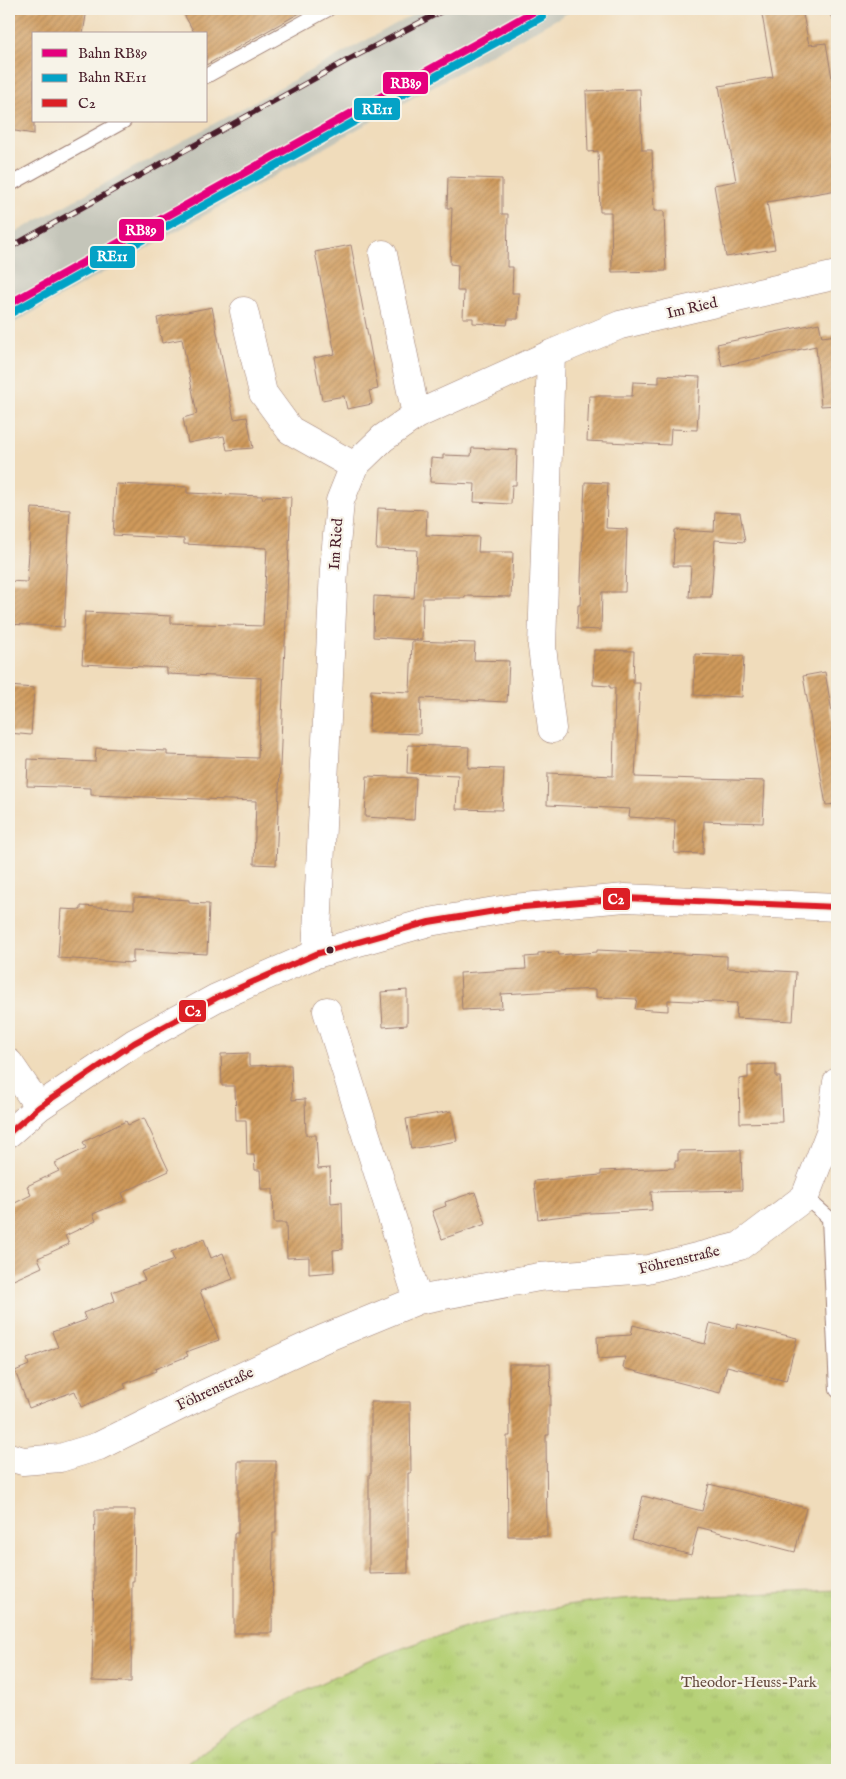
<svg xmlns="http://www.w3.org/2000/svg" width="846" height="1779" viewBox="0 0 846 1779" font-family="'IM FELL English',serif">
  <defs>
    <pattern id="park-tufts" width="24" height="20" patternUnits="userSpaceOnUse" patternTransform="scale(1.25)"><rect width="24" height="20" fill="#b5d076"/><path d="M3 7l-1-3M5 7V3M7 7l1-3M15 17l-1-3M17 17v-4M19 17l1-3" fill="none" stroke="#9db266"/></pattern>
    <pattern id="building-hatch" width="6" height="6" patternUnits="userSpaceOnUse" patternTransform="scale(1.25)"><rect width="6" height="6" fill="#cf9a5b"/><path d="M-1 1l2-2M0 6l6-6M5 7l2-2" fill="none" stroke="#aa7d4b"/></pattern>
  </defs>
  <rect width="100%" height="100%" fill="#f7f3e8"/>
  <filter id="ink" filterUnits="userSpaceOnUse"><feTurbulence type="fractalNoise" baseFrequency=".02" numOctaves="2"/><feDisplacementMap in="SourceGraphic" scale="10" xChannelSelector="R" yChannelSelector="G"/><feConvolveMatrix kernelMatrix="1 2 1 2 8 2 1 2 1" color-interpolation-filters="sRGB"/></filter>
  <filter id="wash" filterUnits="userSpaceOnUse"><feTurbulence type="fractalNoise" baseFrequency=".0096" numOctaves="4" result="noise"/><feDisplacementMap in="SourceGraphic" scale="20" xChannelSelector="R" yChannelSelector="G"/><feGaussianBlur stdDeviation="1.12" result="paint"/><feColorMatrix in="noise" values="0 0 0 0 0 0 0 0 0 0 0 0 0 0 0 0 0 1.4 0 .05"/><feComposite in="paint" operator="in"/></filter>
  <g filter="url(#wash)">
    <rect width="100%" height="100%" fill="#f0dcbb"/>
    <path fill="#c4c5b9" d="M423 9H575L446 79 9 326V236Z"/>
    <path fill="url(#park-tufts)" stroke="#807850" d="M837 1590V1770H177C278 1696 394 1641 518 1615 548 1608 580 1604 611 1600 636 1597 661 1598 686 1597 737 1595 787 1592 837 1590Z"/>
    <g id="blocks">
      <path fill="url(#building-hatch)" d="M9 9H87L83 34H34V134L9 130Z
        M181 9H307L206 65V34H195Z
        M761 9H802L809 45 826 43 837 108V190L767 202 775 249 726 257 714 185 736 181 719 86 773 77Z
        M640 89 642 150H652L654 211H664L666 271 612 272 611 212H600L598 151 588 152 586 91Z
        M448 177 502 179V214H508L507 267H513L512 293H519L518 319H508L507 325 473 323V318H463L464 291H457L458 265 450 264 452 208H447Z
        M351 245 378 389 369 391 372 404 347 409 344 396 322 400 314 358 335 354 315 252Z
        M212 307 234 419 247 417 253 448 227 450 224 436 188 443 183 418 197 414 182 339 162 343 157 318Z
        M819 323 822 337 837 335V405L821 406 816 346 722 366 717 344Z
        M659 375 700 377 697 430 671 429 670 445 587 441 589 396H632L633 382 659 383Z
        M472 448 517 450 516 485H512L511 504 474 502 475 484 430 482 431 458 443 459V455L471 456Z
        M585 482 608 483 606 528 627 529 625 592H602L601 630 577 629 578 605H580Z
        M116 484 187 487V493L262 496 263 500 266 496 291 497 276 865 254 864 256 801 91 795V788L27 786 28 759 95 762 96 748 167 751V755L258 758 261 678 167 674V668L82 664 85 612 171 616V623L263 626 267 548 184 544V539L113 535Z
        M32 508 70 510 64 627 9 624V581L27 582Z
        M378 508 427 510 426 535 479 537 478 552H513L511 597 465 596V598H423L422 640 373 637 374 596 414 598 417 550 376 549Z
        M715 512 740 513 745 542 715 540 711 597H689L691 566H673L675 530 714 532Z
        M412 641 475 643 474 660 509 661 507 702 421 698 420 734 369 732 371 690 410 692Z
        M594 650 634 651 633 683H640L635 777 765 781 763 823 704 821 703 854 674 853 675 820 629 817 630 809 547 805 548 773 613 776 615 688H610V686L593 685Z
        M695 654 744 656 742 697 694 695Z
        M825 672 837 741V804L826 805 803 676Z
        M9 686 34 688 31 735 9 733Z
        M408 745 469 747 468 768 504 769 502 810 456 809 458 775 407 773Z
        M367 776 416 778 414 820 365 817Z
        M134 897 189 900V903L209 904 207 954 133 950V963L58 958 61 909 81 910V906L134 909Z
        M597 950 727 956V968L796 972 793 1021 736 1018 737 1003 668 1000V1011L635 1009 637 999 596 997V989L501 994 502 1008 462 1010 460 973 526 969 525 957 538 956V953L558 952 559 955 597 952Z
        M407 990V1025L383 1027 381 992Z
        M249 1053V1066L291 1065 292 1100 305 1099 306 1135H316L318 1169 330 1168 331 1203 342 1202 343 1249 333 1250 334 1272 309 1274V1257L287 1258 286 1223H274L273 1189H261L260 1170H255L254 1155H247L246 1120H236L235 1086H222L221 1054Z
        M776 1064V1077H780L782 1122 740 1123 739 1079 748 1078V1065Z
        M451 1111 457 1141 411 1149 406 1119Z
        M144 1118 169 1171 122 1193 125 1200 93 1214 96 1221 65 1236 69 1244 38 1258 42 1267 9 1282V1206L31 1195 27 1186 59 1171 55 1163 86 1148 83 1142 126 1121 128 1125Z
        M741 1150 742 1190 651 1192 652 1210 590 1213 538 1219 534 1181 601 1175V1171L675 1168V1161H678V1151Z
        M475 1192 486 1224 442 1239 432 1211 446 1206 445 1202Z
        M204 1239 211 1258 223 1253 233 1279 200 1291 219 1340 186 1352 188 1356 155 1369 156 1371 124 1384 126 1388 81 1407 75 1391 29 1408 15 1371 29 1365 27 1359 58 1347 52 1332 86 1320 83 1313 115 1301 112 1292 145 1280 141 1272 174 1260 171 1252Z
        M710 1323 736 1329 737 1324 797 1338 786 1381 727 1366 720 1393 623 1368 625 1357 598 1359 597 1337 631 1335 633 1325 705 1344Z
        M509 1364H550L551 1405H549V1435H546L547 1536H508L507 1436H510Z
        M371 1402H410L411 1473H408V1573L369 1574V1474H371Z
        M238 1461H276V1533H273L272 1633H234V1533H238Z
        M709 1484 806 1508 795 1552 698 1527 691 1555 632 1539 643 1496 702 1511Z
        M95 1510H135L134 1581H132L131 1682 92 1681Z"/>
    </g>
  </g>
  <g filter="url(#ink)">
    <use href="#blocks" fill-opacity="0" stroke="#9d7e73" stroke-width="1"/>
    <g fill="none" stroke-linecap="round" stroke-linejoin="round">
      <g stroke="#9d7e73" stroke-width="16">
        <path id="service" d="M836 9 837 12
          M206 76 328 9
          M9 185 124 121
          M805 1197 829 1218 837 1390"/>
      </g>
      <g stroke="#9d7e73" stroke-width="29">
        <path id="minor" d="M383 254 416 415
          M244 311 263 393 290 430 354 466
          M551 354 542 647 552 729
          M316 954 334 569 340 501 354 466 383 438 416 415 551 354 620 325 837 275
          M327 1011 418 1300
          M9 1063 39 1107
          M9 1133 39 1107 134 1043 216 998 316 954 429 922 513 908 625 898 837 907
          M9 1457 23 1461 60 1458 99 1446 202 1395 323 1339 418 1300 539 1277 648 1269 740 1246 805 1197 830 1132 837 1082"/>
      </g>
      <use href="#service" stroke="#fff" stroke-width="14"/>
      <use href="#minor" stroke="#fff" stroke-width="28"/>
      <g stroke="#4a1f2b" stroke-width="5.5">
        <path id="rail" d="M9 248 348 60 446 9"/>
      </g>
      <use href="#rail" stroke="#f7f3e8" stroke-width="4" stroke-dasharray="11" stroke-linecap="butt"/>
      <g stroke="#f7f3e8" stroke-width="10">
        <path id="bus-1" d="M9 1133 39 1107 134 1043 216 998 316 954 429 922 513 908 625 898 837 907"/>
      </g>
      <use href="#bus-1" stroke="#dc1f25" stroke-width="6"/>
      <g stroke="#f7f3e8" stroke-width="11">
        <path id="rail-1" d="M9 304 538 9"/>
      </g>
      <g stroke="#f7f3e8" stroke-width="11">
        <path id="rail-2" d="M13 312 542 17"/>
      </g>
      <use href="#rail-1" stroke="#e5007d" stroke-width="8"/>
      <use href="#rail-2" stroke="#04a2c6" stroke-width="8"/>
    </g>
  </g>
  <circle fill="#4a1f2b" stroke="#f7f3e8" stroke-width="2" cx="330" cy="950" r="4.5"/>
  <g text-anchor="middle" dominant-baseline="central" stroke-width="4.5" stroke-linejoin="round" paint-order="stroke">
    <g font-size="15" fill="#4a1f2b" stroke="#f7f3e8">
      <text transform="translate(692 308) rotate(-13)">Im Ried</text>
      <text transform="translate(336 544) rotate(-86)">Im Ried</text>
      <text transform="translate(679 1260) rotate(-13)">Föhrenstraße</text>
      <text transform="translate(215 1389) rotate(-25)">Föhrenstraße</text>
    </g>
    <g font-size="15" fill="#654b3e" stroke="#f7f3e8">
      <text x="749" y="1682">Theodor-Heuss-Park</text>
    </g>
  </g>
  <g stroke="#f7f3e8" stroke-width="2">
    <rect x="382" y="71" width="47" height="24" rx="5" fill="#e5007d"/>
    <rect x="353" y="97" width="48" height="24" rx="5" fill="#04a2c6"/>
    <rect x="118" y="218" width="47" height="24" rx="5" fill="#e5007d"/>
    <rect x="89" y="245" width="47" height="24" rx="5" fill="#04a2c6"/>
    <rect x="602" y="887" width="29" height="24" rx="5" fill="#dc1f25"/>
    <rect x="178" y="999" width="29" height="24" rx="5" fill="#dc1f25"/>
  </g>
  <g font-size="14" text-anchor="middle" font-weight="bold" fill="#fff">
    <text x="406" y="88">RB89</text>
    <text x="377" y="114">RE11</text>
    <text x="141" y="235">RB89</text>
    <text x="112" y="261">RE11</text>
    <text x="616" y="904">C2</text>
    <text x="193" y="1016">C2</text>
  </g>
  <rect width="846" height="1779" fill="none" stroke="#f7f3e8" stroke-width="30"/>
  <rect x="32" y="32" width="175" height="90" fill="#f7f3e8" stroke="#b29e9c"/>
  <rect x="42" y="49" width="25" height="8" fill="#e5007d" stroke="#b29e9c"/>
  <text x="78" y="58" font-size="15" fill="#4a1f2b">Bahn RB89</text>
  <rect x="42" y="74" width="25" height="8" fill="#04a2c6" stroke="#b29e9c"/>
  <text x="78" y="82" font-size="15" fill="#4a1f2b">Bahn RE11</text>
  <rect x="42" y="99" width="25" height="8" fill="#dc1f25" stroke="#b29e9c"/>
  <text x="78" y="108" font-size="15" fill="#4a1f2b">C2</text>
</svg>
